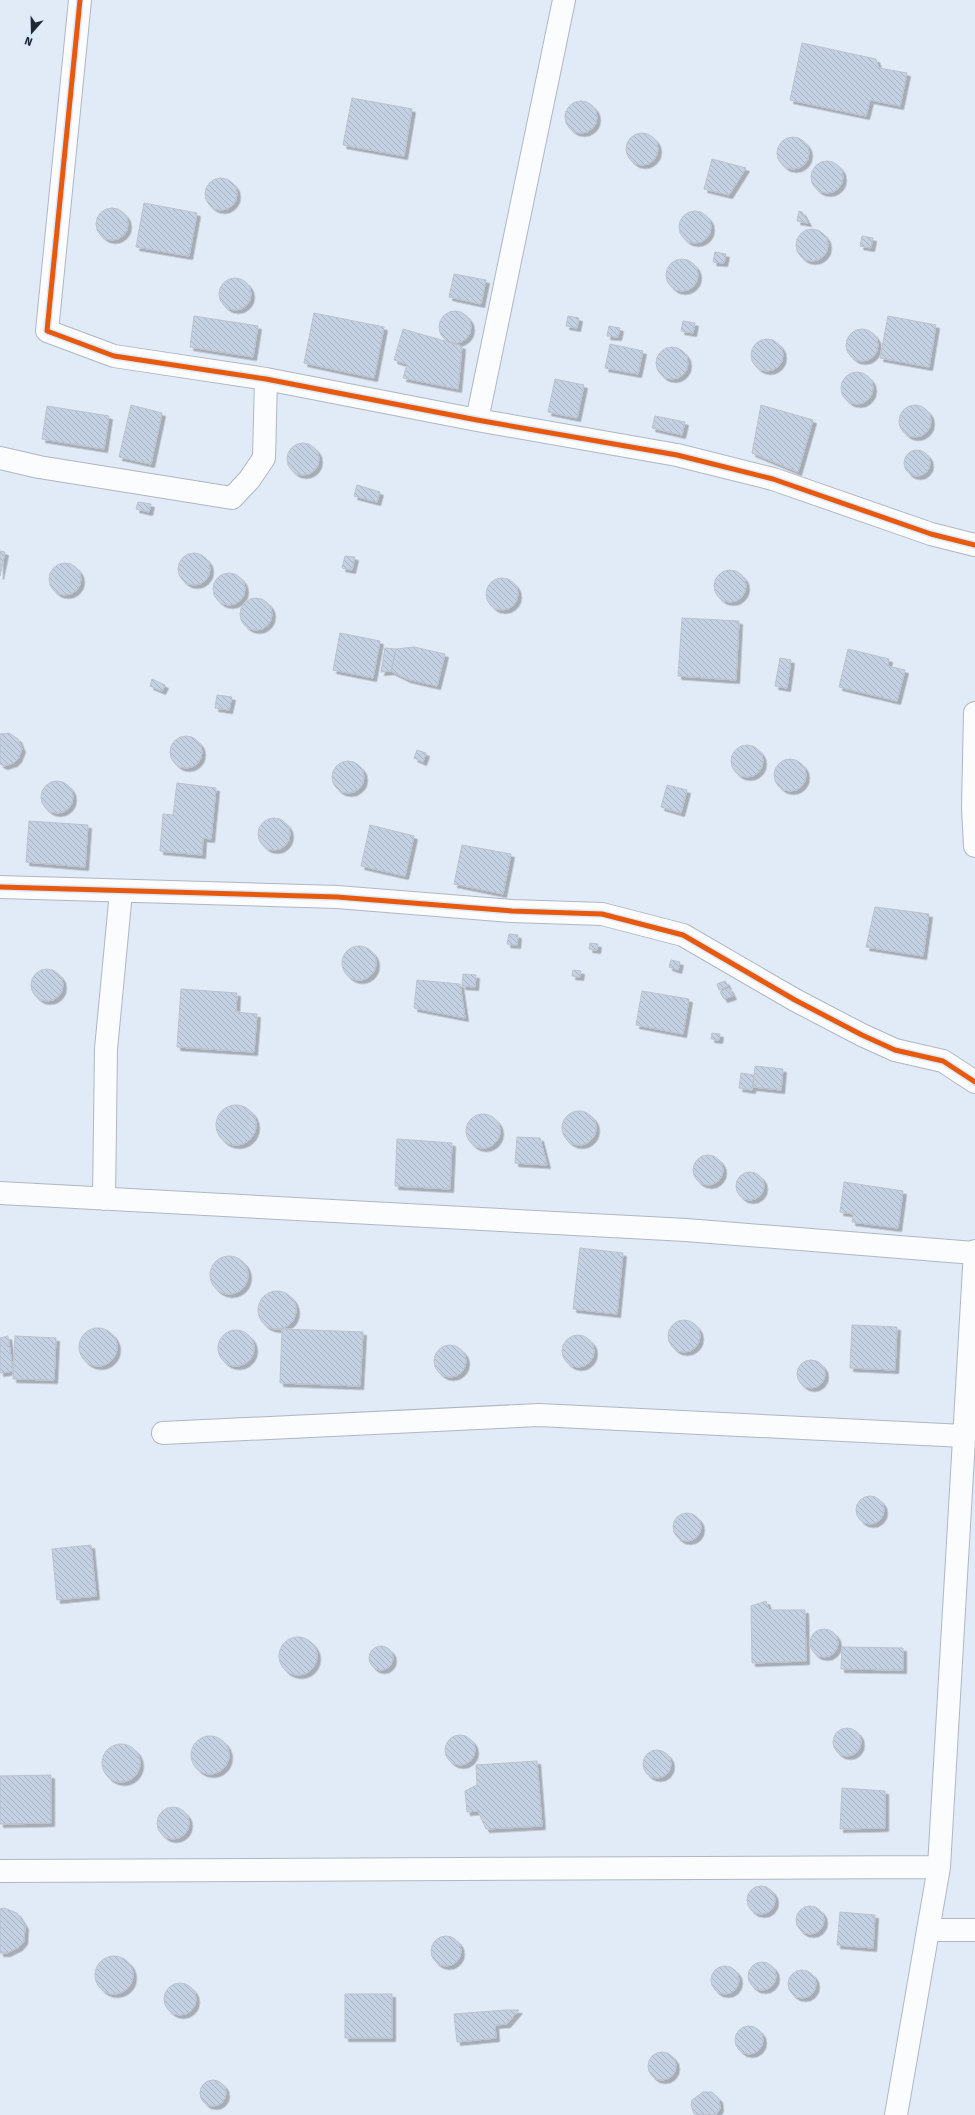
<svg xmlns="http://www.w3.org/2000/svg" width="975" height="2115" viewBox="0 0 975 2115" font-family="'Fira Sans',sans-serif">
  <defs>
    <pattern id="building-back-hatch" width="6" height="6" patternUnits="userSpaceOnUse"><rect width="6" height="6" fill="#c4d1e3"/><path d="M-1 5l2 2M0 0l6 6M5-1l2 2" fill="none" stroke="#a8b3c3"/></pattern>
    <filter id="shadow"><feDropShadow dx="3.5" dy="3.5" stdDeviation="0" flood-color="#0004"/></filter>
  </defs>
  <rect width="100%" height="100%" fill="#e1eaf7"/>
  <path fill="url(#building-back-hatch)" stroke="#bac2cd" filter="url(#shadow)" d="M802 43 876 59 879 68 907 73 900 106 870 100 866 116 790 100Z
    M352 98 412 109 404 156 343 145Z
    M565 117a16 16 0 1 1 32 0a16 16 0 1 1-32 0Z
    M626 149a16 16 0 1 1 32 0a16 16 0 1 1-32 0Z
    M777 153a16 16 0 1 1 32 0a16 16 0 1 1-32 0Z
    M712 159 746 168 729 195 704 189Z
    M811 177a16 16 0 1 1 32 0a16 16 0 1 1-32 0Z
    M205 194a16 16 0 1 1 32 0a16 16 0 1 1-32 0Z
    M144 203 197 213 189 256 136 247Z
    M96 224a16 16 0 1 1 32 0a16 16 0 1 1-32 0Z
    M679 227a16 16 0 1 1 32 0a16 16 0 1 1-32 0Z
    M799 211 802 212 808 223 797 221Z
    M796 245a16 16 0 1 1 32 0a16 16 0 1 1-32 0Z
    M862 236 873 238 871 248 860 246Z
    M715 252 726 254 724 263 713 262Z
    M666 275a16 16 0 1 1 32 0a16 16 0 1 1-32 0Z
    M454 274 486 280 481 304 449 297Z
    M219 294a16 16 0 1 1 32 0a16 16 0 1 1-32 0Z
    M439 327a16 16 0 1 1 32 0a16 16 0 1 1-32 0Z
    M314 313 384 327 374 378 304 363Z
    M194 316 258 326 253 357 190 347Z
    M568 316 579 318 577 328 566 326Z
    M888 316 936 325 929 367 880 358Z
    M683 321 695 323 693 333 681 331Z
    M609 326 620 328 618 337 607 336Z
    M846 345a16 16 0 1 1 32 0a16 16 0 1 1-32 0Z
    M403 329 462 346 458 389 403 378 407 364 394 360Z
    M751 355a16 16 0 1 1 32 0a16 16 0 1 1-32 0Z
    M610 344 643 351 638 374 605 368Z
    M656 363a16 16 0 1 1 32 0a16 16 0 1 1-32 0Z
    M841 388a16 16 0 1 1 32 0a16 16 0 1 1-32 0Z
    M555 379 584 385 577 418 548 412Z
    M899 421a16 16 0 1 1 32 0a16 16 0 1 1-32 0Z
    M131 405 162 413 151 464 119 457Z
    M761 405 813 420 798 472 752 453Z
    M47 406 109 416 104 449 42 439Z
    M655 416 685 422 682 435 652 428Z
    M287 459a16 16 0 1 1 32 0a16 16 0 1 1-32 0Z
    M904 463a13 13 0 1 1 26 0a13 13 0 1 1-26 0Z
    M357 485 380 492 377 502 354 496Z
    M138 502 151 504 149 512 136 509Z
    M0 551 5 552 0 576Z
    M178 569a16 16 0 1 1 32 0a16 16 0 1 1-32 0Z
    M345 556 355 557 352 570 342 568Z
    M49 579a16 16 0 1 1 32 0a16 16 0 1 1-32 0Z
    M714 586a16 16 0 1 1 32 0a16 16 0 1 1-32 0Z
    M213 589a16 16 0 1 1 32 0a16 16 0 1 1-32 0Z
    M486 594a16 16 0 1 1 32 0a16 16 0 1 1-32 0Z
    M240 614a16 16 0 1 1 32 0a16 16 0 1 1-32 0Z
    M682 618 739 621 736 680 678 676Z
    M340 633 380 641 373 678 333 670Z
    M414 647 445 654 437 686 407 679 391 671 396 649Z
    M385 648 396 649 391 671 381 672Z
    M848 649 889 659 888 666 905 670 897 701 839 687Z
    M780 658 791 660 787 688 775 686Z
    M152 679 165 685 162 691 150 686Z
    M217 695 232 697 229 710 215 708Z
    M9 733 18 739 22 749 18 759 14 763 4 766 0 764V734Z
    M170 752a16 16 0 1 1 32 0a16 16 0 1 1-32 0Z
    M731 761a16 16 0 1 1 32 0a16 16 0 1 1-32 0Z
    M417 750 426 753 423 762 414 758Z
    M774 775a16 16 0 1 1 32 0a16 16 0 1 1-32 0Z
    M332 777a16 16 0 1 1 32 0a16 16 0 1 1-32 0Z
    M41 797a16 16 0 1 1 32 0a16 16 0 1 1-32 0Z
    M177 783 216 788 211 839 203 838 202 855 160 851 163 814 173 815Z
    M667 785 687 790 681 813 661 807Z
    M258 834a16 16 0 1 1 32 0a16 16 0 1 1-32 0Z
    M29 821 88 825 85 867 26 862Z
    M370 825 414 836 405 876 361 866Z
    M462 845 511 854 503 894 454 884Z
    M875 907 929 914 923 956 866 947Z
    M509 934 518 935 517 945 507 944Z
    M590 943 598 944 597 950 589 949Z
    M342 963a17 17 0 1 1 34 0a17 17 0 1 1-34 0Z
    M671 960 680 962 678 970 669 967Z
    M31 985a16 16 0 1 1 32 0a16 16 0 1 1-32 0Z
    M573 970 581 971 580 977 572 976Z
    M463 974 476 975 475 987 462 986Z
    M417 980 460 984 465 1018 414 1008Z
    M725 981 728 986 719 990 717 984Z
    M729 988 733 996 724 999 720 992Z
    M181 989 237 993 236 1012 257 1014 254 1052 177 1047Z
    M642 991 689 999 683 1034 636 1025Z
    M712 1033 720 1034 719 1040 711 1039Z
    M755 1066 783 1069 781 1090 753 1087Z
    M741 1073 754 1075 752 1090 739 1088Z
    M216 1125a20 20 0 1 1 40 0a20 20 0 1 1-40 0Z
    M562 1128a17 17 0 1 1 34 0a17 17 0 1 1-34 0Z
    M466 1131a17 17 0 1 1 34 0a17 17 0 1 1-34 0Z
    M517 1137 540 1138 547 1165 515 1163Z
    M397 1139 452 1143 450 1189 395 1186Z
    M693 1170a15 15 0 1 1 30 0a15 15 0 1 1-30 0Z
    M736 1186a14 14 0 1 1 28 0a14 14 0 1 1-28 0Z
    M844 1182 903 1191 898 1228 852 1222 853 1214 840 1212Z
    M580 1248 623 1253 617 1314 573 1309Z
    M210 1275a19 19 0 1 1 38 0a19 19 0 1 1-38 0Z
    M258 1310a19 19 0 1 1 38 0a19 19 0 1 1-38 0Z
    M668 1336a16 16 0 1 1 32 0a16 16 0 1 1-32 0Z
    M852 1325 897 1327 895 1370 850 1368Z
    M79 1347a19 19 0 1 1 38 0a19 19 0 1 1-38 0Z
    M282 1329 363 1332 360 1386 280 1383Z
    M218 1348a18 18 0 1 1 36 0a18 18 0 1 1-36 0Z
    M562 1351a16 16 0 1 1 32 0a16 16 0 1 1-32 0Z
    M8 1336 13 1371 0 1373V1338Z
    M15 1336 56 1338 54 1380 13 1379Z
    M434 1361a16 16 0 1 1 32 0a16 16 0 1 1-32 0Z
    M797 1374a14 14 0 1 1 28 0a14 14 0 1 1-28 0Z
    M856 1510a14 14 0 1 1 28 0a14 14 0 1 1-28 0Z
    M673 1527a14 14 0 1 1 28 0a14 14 0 1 1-28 0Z
    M91 1545 96 1596 57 1600 52 1549Z
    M766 1601 769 1610H805L806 1661 752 1663 751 1606Z
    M810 1643a14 14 0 1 1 28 0a14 14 0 1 1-28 0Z
    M279 1656a19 19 0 1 1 38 0a19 19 0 1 1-38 0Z
    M369 1658a12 12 0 1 1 24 0a12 12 0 1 1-24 0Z
    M842 1647 903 1648V1670L841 1669Z
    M833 1742a14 14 0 1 1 28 0a14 14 0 1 1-28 0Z
    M445 1750a15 15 0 1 1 30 0a15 15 0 1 1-30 0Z
    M191 1755a19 19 0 1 1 38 0a19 19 0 1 1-38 0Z
    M102 1763a19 19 0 1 1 38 0a19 19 0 1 1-38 0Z
    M643 1764a14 14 0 1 1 28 0a14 14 0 1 1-28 0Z
    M537 1761 542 1826 486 1829 478 1811 467 1812 465 1791 477 1785 476 1765Z
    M51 1775V1823L0 1824V1776Z
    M842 1788 885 1791V1828L840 1829Z
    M157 1823a16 16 0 1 1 32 0a16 16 0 1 1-32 0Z
    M747 1900a14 14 0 1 1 28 0a14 14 0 1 1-28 0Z
    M796 1920a14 14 0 1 1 28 0a14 14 0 1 1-28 0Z
    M4 1908 17 1913 25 1926 24 1941 19 1947 7 1953H0V1909Z
    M840 1912 875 1915 873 1948 837 1945Z
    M431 1951a15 15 0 1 1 30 0a15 15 0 1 1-30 0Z
    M95 1975a19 19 0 1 1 38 0a19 19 0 1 1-38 0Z
    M748 1976a14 14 0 1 1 28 0a14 14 0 1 1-28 0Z
    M711 1980a14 14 0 1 1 28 0a14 14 0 1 1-28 0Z
    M788 1984a14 14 0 1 1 28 0a14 14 0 1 1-28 0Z
    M164 1999a16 16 0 1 1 32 0a16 16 0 1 1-32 0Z
    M345 1994H392V2038H345Z
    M506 2010H519L507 2024 495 2025 496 2038 457 2042 454 2014Z
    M735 2040a14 14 0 1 1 28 0a14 14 0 1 1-28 0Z
    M648 2066a14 14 0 1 1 28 0a14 14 0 1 1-28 0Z
    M200 2093a13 13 0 1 1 26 0a13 13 0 1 1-26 0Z
    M703 2092H712L719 2099 720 2108 716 2115 694 2114 691 2105 692 2100Z"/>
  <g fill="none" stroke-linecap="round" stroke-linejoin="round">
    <g stroke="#b0b7c2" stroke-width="24">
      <path id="minor" d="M80 0 47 331 114 356 266 379 477 420 677 455 773 479 931 534 975 545
        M477 420 564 0
        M0 458 39 467 232 498 249 480 264 458 266 379
        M975 713 973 808 975 846
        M0 887 337 897 512 911 602 914 683 935 795 1000 862 1035 895 1050 943 1061 975 1082
        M0 1193 686 1230 974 1253
        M104 1199 106 1049 121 892
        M163 1433 539 1415 964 1436
        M0 1871 939 1867
        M928 1930H975
        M896 2115 939 1867 975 1251"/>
    </g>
    <use href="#minor" stroke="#fafcfe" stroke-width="22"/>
    <g stroke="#d9e9ff" stroke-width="8">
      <path id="cycleway" d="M80 0 47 331 114 356 266 379 477 420 677 455 773 479 931 534 975 545
        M0 887 337 897 512 911 602 914 683 935 795 1000 862 1035 895 1050 943 1061 975 1082"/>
    </g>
    <use href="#cycleway" stroke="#e8590c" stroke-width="5"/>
  </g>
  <g transform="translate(32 32) rotate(200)" stroke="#d9e9ff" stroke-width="3" paint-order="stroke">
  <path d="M0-3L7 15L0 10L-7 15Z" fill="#202732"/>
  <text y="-6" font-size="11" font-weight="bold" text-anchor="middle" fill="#202732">N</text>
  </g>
</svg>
